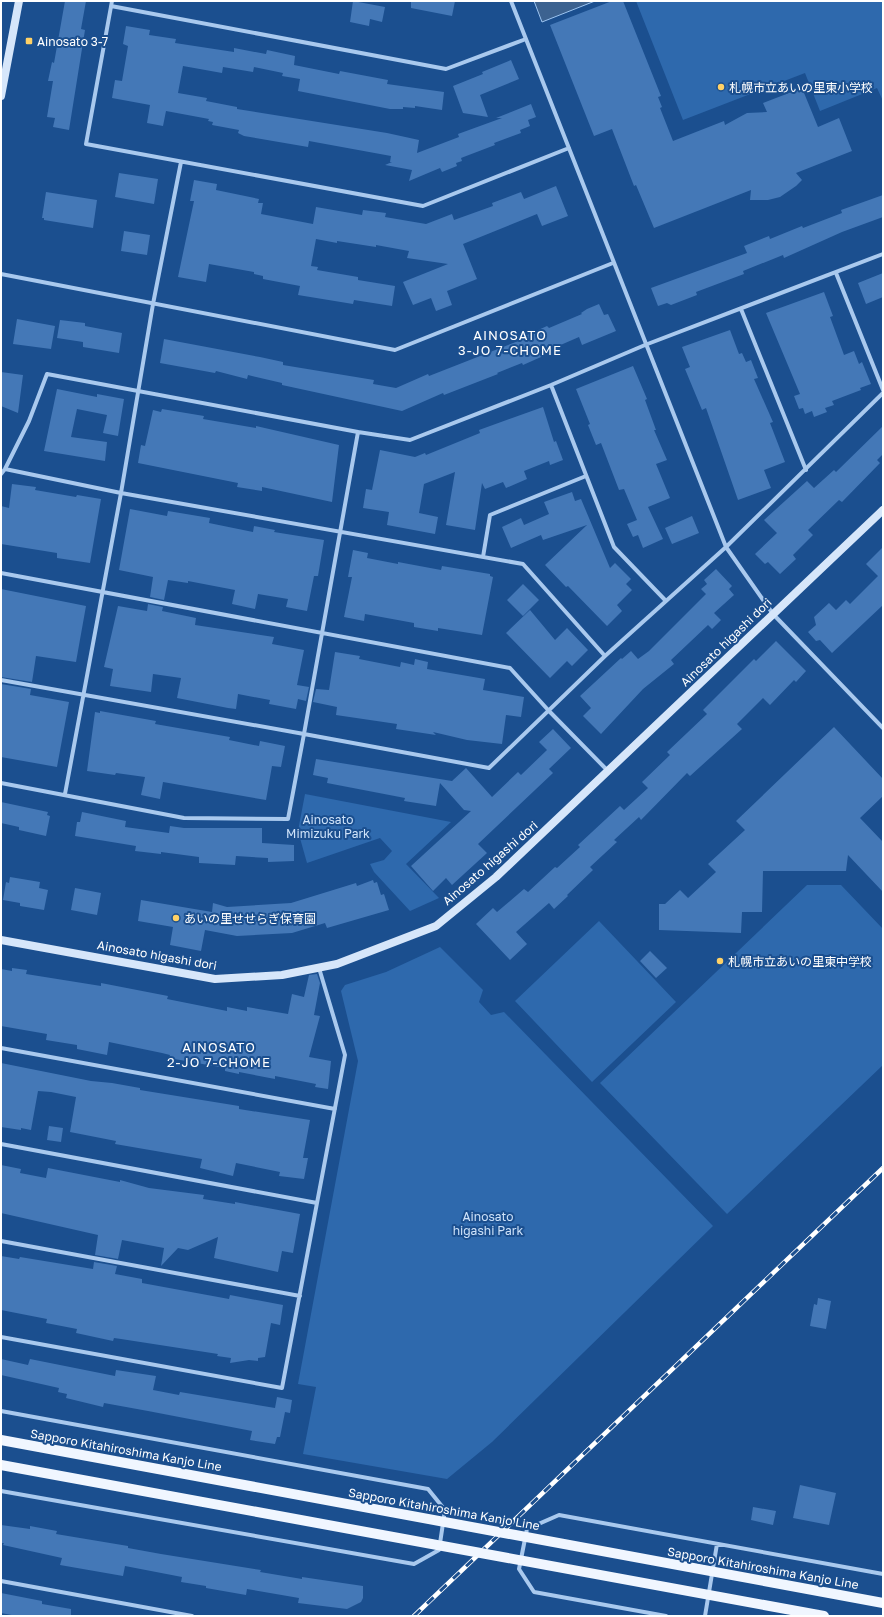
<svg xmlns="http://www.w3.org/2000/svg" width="884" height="1617" viewBox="0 0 884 1617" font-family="'Golos Text','Noto Sans JP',sans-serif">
  <rect width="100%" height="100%" fill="#1b4f8f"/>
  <path fill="#2e69ad" d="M636 1H883V101L877 88 820 111 805 73 683 120Z
    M305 794 451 822 406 864 439 898 410 911 374 872 370 864 384 860 392 851 380 838 307 863 298 831Z
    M807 885H841L883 929V1065L727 1214 600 1083Z
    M599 921 676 1002 592 1082 515 1001Z
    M440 947 483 990 479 1002 491 1015 504 1012 713 1226 492 1442 447 1479 303 1454 316 1387 298 1384 358 1061 341 991 345 985 386 972Z"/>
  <path fill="#3c6290" stroke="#9cc4f0" d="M534 1H595L542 22Z"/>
  <path fill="#4478b7" d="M65 1H86L81 29 85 30 69 130 53 127 55 118 47 117 53 81H48L52 62 54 63Z
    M353 1 385 7 382 22 370 19 369 26 350 22Z
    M411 1H455L452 16 411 8Z
    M612 1H623L661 96 658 97 662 107 660 108 673 141 724 121 725 125 747 113 767 112 763 103 802 88 818 127 839 118 852 151 796 173 802 180 796 186 780 197 768 200H750L751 190 654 228 636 185 634 186 612 129 594 136 550 25Z
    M126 26 150 30 149 35 176 39 175 43 234 52V48L266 54 267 50 295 56 294 65 339 74 340 71 388 80 387 84 444 92 442 110 415 106V108L403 107V109H390L298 91 300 79 282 76 283 73 254 67 253 72 223 67 222 73 183 66 178 93 207 98 206 101 237 107V109L387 133 419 140 417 153 459 137 458 134 502 118H496L531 104 536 117 528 120 530 126 520 130 521 133 494 143 495 145 461 158 462 161 456 163 457 166 442 172 440 168 409 181 412 170 385 165 392 162H390L391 156 309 141 308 147 244 136 238 133 239 130 212 125 213 122 208 121 209 119 166 111 163 126 147 123 150 105 112 98 115 80 122 81 128 46 123 44Z
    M511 60 519 79 480 95 488 117 463 113 453 86 483 74 482 72Z
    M119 173 158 179 154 204 115 197Z
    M194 180 217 184 216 190 259 199 258 203H263L261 214 313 224 316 207 362 215 363 210 386 213 385 217 426 224 452 214 454 220 493 206 492 203 521 192 524 199 556 186 568 216 542 226 537 214 463 244 477 279 447 291 452 305 436 311 431 298 413 305 403 282 448 264 407 258 409 251 376 245V247L337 241V243L316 239 311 266 318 267 317 270 358 277V280L395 286 392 306 354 300 353 304 298 295 300 286 263 279V276L254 274V272L209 264 206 282 178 277 194 201H190Z
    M46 192 97 200 93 228 44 220V218H42Z
    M883 195V217L842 232 784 258 783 255 743 271 744 274 696 292 697 295 671 305 667 303 658 306 651 288 747 253 744 246 769 236 770 239 802 226 803 228 842 213 841 210Z
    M124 231 150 235 147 255 121 251Z
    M883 273V297L866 304 858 283Z
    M824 292 833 316 830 317 844 355 854 351 859 364 862 362 871 384 860 388 861 390 832 401 834 405 825 408 827 412 814 417 812 411 805 414 803 408 799 409 794 396 800 394 766 313Z
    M599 304 604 315 608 314 616 331 582 345 579 337 549 350 550 353 523 365 522 363 497 373 498 374 444 395 443 393 402 411 282 385V383L248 375 247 379 216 371 215 373 160 363 164 339 260 357 283 362V365L374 380 373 384 396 388 428 374 429 376 526 338 525 336 547 326 549 328 582 314 581 313 587 309Z
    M17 319 55 326 51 349 13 344Z
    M60 320 85 323V326L122 333 119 353 83 347V342L57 338Z
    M730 330 739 354 742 353 746 362 751 360 758 378 754 379 773 422 770 423 785 462 764 470 771 488 738 500 706 408 702 410 685 369 690 367 682 347Z
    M633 366 647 399 645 400 656 430H654L667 460 656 464 670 498 648 507 663 539 643 548 638 535 633 537 627 524 637 520 624 489 619 490 601 443 596 445 588 425 590 424 576 389Z
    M1 372 23 375 18 413 1 406Z
    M57 389 97 397V394L124 399 118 436 103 433 107 415 77 409 71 437 107 442 105 461 44 451Z
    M543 407 554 442 556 441 563 460 550 465 549 461 524 471 527 479 506 488 503 482 485 489 482 483 475 530 446 525 455 472 424 484 419 513 438 517 435 534 387 525 389 512 363 508 366 489 372 490 380 450 415 457 425 453 426 455 480 433 479 430Z
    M162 409 204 416 203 419 256 428V426L339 445 332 502 262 487V491L237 487 238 483 138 463 141 445 145 446 153 410 161 412Z
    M883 426V454L877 460 880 463 842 502 839 500 808 530 813 535 793 555 796 559 780 574 768 562 765 564 755 554 777 533 764 520 807 481 814 488 834 470 836 472Z
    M12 484 36 487 35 490 76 497 77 495 101 499 90 563 57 558V553L1 544V506L9 508Z
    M572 492 575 501 581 499 610 568 615 563 631 579 626 584 632 590 617 605 622 611 607 626 568 586 566 587 545 565 587 525 543 540 541 535 511 548 502 527 521 518 524 525 549 514 544 502Z
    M130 509 167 516 168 511 210 518 209 523 253 532 254 526 275 530 274 532 324 540 318 576H314L307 611 286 607 288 599 258 594 255 609 232 604 235 590 188 581V583L168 580 164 600 150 597 153 577 119 570Z
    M692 516 699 533 672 544 665 528Z
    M883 547V605L832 653 820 640 816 641 808 632 816 625 814 617 829 603 836 610 846 600 850 604 878 576 866 564Z
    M353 550 368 553 367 558 398 564V562L441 570 442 566 490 574V576L493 577 482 635 438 628V631L414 627V623L365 614 364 621 344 617 352 577H348Z
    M716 569 732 586 729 589 734 595 714 613 721 620 712 629 708 625 671 660 674 664 643 689 601 734 583 716 591 708 580 696 621 658 622 659 631 651 638 659 649 651 706 594 701 589 707 584 704 580Z
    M523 584 539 600 523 616 507 600Z
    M1 589 86 606 76 662 36 656 32 682 1 677Z
    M148 604 163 607 162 611 196 618 195 625 274 637 272 644 304 650 297 685 309 687 306 701 298 699 296 709 269 704 270 700 238 694 236 709 228 708 177 698 181 678 153 674 151 692 110 686 113 669 104 667 118 606 147 611Z
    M530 610 555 640 567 628 588 650 572 666 567 661 550 678 506 633Z
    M776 641 806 671 796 682 794 680 770 705 763 698 737 724 742 729 690 776 687 773 641 820 639 817 614 840 617 842 590 867 593 870 567 895 568 896 554 909 549 903 516 932 527 944 510 960 476 924 493 908 497 912 524 889 528 892 555 867 557 868 580 847 578 845 620 806 624 810 648 788 642 782 670 755 667 752 707 714 703 710 754 659 756 661Z
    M335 652 360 656 359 659 400 667 401 662 414 665 415 659 428 662 427 669 485 679 483 690 524 697 521 717 506 715 502 744 467 740 433 732 436 735 396 729 397 724 336 715 337 707 313 702 316 689 329 690Z
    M1 684 31 689 30 695 69 702 57 767 1 757Z
    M100 711 156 721 155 724 230 737 229 740 259 746 260 741 285 746 281 767 272 766 266 800 163 782 160 799 141 795 145 777 116 773 115 775 87 771 95 712 100 713Z
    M834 727 883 779V796L860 818 883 842V892L848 855 846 871H763L762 912H742L741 933 659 930V904H665L680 890 688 898 716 872 708 864 745 830 736 821Z
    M553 729 571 748 549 769 553 773 478 844 487 853 452 885 446 878 433 891 411 866 471 811 464 810 440 783 436 806 404 801 405 798 327 783 328 778 313 775 316 759 452 781 466 768 492 797 518 772 521 775 547 750 539 742Z
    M1 802 48 812 47 815 50 816 46 836 19 830V827L1 823Z
    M82 812 126 821 125 827 169 833 170 826 184 828H262V843L294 845V861L268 862V858L236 856 235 865 199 863V857L161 852V854L135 851 136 846 75 836 77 822H80Z
    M10 877 40 882 39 888 48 890 44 910 20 906V903L3 900 6 882 9 883Z
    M373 880 374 883 377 882 381 895 384 894 389 910 327 928 325 923 292 933 237 936 205 930 201 951 170 945 173 927 138 921 141 900 212 912 213 903 227 907 291 903 356 883 357 886Z
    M75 888 101 893 97 915 71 910Z
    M650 951 667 968 656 978 640 961Z
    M12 968 27 970 26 974 101 986V983L168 996 167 999 227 1011V1007L247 1011V1007L288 1014 292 994 304 997 309 975 317 974 320 983 314 1015 320 1016 309 1057 331 1061 328 1089 315 1087 316 1084 275 1076V1079L239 1072V1074L225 1071V1068L169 1058 170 1055 162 1053 109 1042 107 1055 77 1049V1045L46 1040 47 1034 1 1026V969L12 971Z
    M1 1063 91 1081 112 1083 140 1088V1090L239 1106V1109L310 1120 303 1158H308L304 1179 279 1176 280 1172 236 1163 233 1176 200 1168 202 1159 115 1144 116 1141 70 1132 76 1097 51 1092 38 1091 31 1130 21 1128V1130L1 1127Z
    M49 1126 63 1128 61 1142 47 1140Z
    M1 1165 21 1169 20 1173 46 1178 48 1168 120 1182V1180L149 1188 204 1195 203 1199 235 1204V1202L300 1214 293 1253 282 1251 278 1272 214 1258 218 1237 188 1250 178 1248 161 1266 164 1248 122 1240 118 1259 95 1255 98 1235 1 1213Z
    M1 1256 19 1259 20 1257 93 1269 94 1262 117 1266 115 1274 142 1279V1283L229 1299 230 1295 283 1305 280 1325 271 1323 265 1357 258 1358V1361L249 1360 230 1363 231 1358 217 1356 218 1354 121 1339 114 1338 113 1341 76 1333 77 1329 46 1323 47 1319 1 1310Z
    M818 1298 831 1301 826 1329 810 1326 814 1304 817 1305Z
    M1 1359 28 1365 30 1359 115 1376 116 1370 156 1376 153 1390 179 1395 180 1392 275 1408 277 1397 292 1400 290 1413 285 1412 280 1437H277L275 1444 250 1440 252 1431 148 1411 104 1403 103 1407 66 1398 67 1394 58 1392 59 1388 1 1375Z
    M800 1485 836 1493 829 1525 793 1518Z
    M753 1507 776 1511 773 1525 751 1520Z
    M1 1525 30 1529V1526L57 1531 56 1534 128 1546V1548L161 1554 261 1570 260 1572 302 1579V1577L363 1586V1598L361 1602 347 1609 298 1603 299 1598 247 1589 246 1595 206 1588V1586L181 1582 182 1577 125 1566 123 1576 60 1565 62 1558 3 1545 4 1543H1Z
    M1 1593 42 1601V1604L71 1609V1616H17L1 1613Z"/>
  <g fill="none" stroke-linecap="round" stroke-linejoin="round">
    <path stroke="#a9c9ee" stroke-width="4" d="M112 1 86 144 423 206 569 148
      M511 1 726 547 773 614 883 728
      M111 6 446 69 526 39
      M883 254 645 345 551 385 410 440 358 432 304 734 489 768 605 656 726 547 883 393
      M836 273 883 390
      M1 274 395 350 613 263
      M741 309 806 470
      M551 385 614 547 666 601
      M5 469 121 493 523 564 605 656
      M1 474 5 469 29 421 47 374 358 432
      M483 557 490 515 586 476
      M1 573 510 668 549 711 608 771
      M1 680 304 734 288 819 184 818 1 783
      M65 794 121 493 153 304 181 162
      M1 1048 335 1109
      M1 1144 317 1203
      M1 1241 300 1296
      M1 1337 282 1388 345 1055 319 968
      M1 1411 428 1489 445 1510 439 1550 414 1564 1 1491
      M1 1581 192 1616
      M666 1616 534 1592 519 1569 527 1529 559 1515 883 1574
      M705 1616 717 1544"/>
    <path stroke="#d6e6fa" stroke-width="8" d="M1 96 19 1
      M1 940 215 979 282 975 337 964 436 926 496 877 883 510"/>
    <g stroke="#fff" stroke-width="4.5">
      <path id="rail" d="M414 1616 883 1168"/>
    </g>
    <use href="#rail" stroke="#1b4f8f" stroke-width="3" stroke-dasharray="9" stroke-linecap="butt"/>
    <path stroke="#f0f6ff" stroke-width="10" d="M1 1440 883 1603
      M1 1465 824 1616"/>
  </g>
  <g fill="#ffd166" stroke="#1b4f8f" stroke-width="1.5">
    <rect x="25" y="37" width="8" height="8" rx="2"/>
    <circle cx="721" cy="87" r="4"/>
    <circle cx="176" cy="918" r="4"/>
    <circle cx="720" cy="961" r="4"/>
  </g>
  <g text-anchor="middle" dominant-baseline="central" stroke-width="4" stroke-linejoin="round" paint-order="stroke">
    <g font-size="12" fill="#fff" stroke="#1b4f8f" text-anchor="start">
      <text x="37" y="41">Ainosato 3-7</text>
      <text x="729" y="87">札幌市立あいの里東小学校</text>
      <text x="184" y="918">あいの里せせらぎ保育園</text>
      <text x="728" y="961">札幌市立あいの里東中学校</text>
    </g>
    <g font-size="12" fill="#fff" stroke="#1b4f8f">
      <text transform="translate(726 642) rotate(-44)">Ainosato higashi dori</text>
      <text transform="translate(490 863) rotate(-41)">Ainosato higashi dori</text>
      <text transform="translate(157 955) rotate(10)">Ainosato higashi dori</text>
      <text transform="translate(126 1450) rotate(10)">Sapporo Kitahiroshima Kanjo Line</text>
      <text transform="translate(444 1509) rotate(10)">Sapporo Kitahiroshima Kanjo Line</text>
      <text transform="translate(763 1568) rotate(10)">Sapporo Kitahiroshima Kanjo Line</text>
    </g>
    <g font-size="12" fill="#cfe3fa" stroke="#1b4f8f">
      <text x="328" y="819">Ainosato<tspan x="328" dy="14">Mimizuku Park</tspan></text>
      <text x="488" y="1216">Ainosato<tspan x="488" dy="14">higashi Park</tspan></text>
    </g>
    <g font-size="13" letter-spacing="1" fill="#fff" stroke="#1b4f8f">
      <text x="510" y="335">AINOSATO<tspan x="510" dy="15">3-JO 7-CHOME</tspan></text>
      <text x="219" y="1047">AINOSATO<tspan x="219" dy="15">2-JO 7-CHOME</tspan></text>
    </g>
  </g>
  <rect width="884" height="1617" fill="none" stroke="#ffffff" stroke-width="4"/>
</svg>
